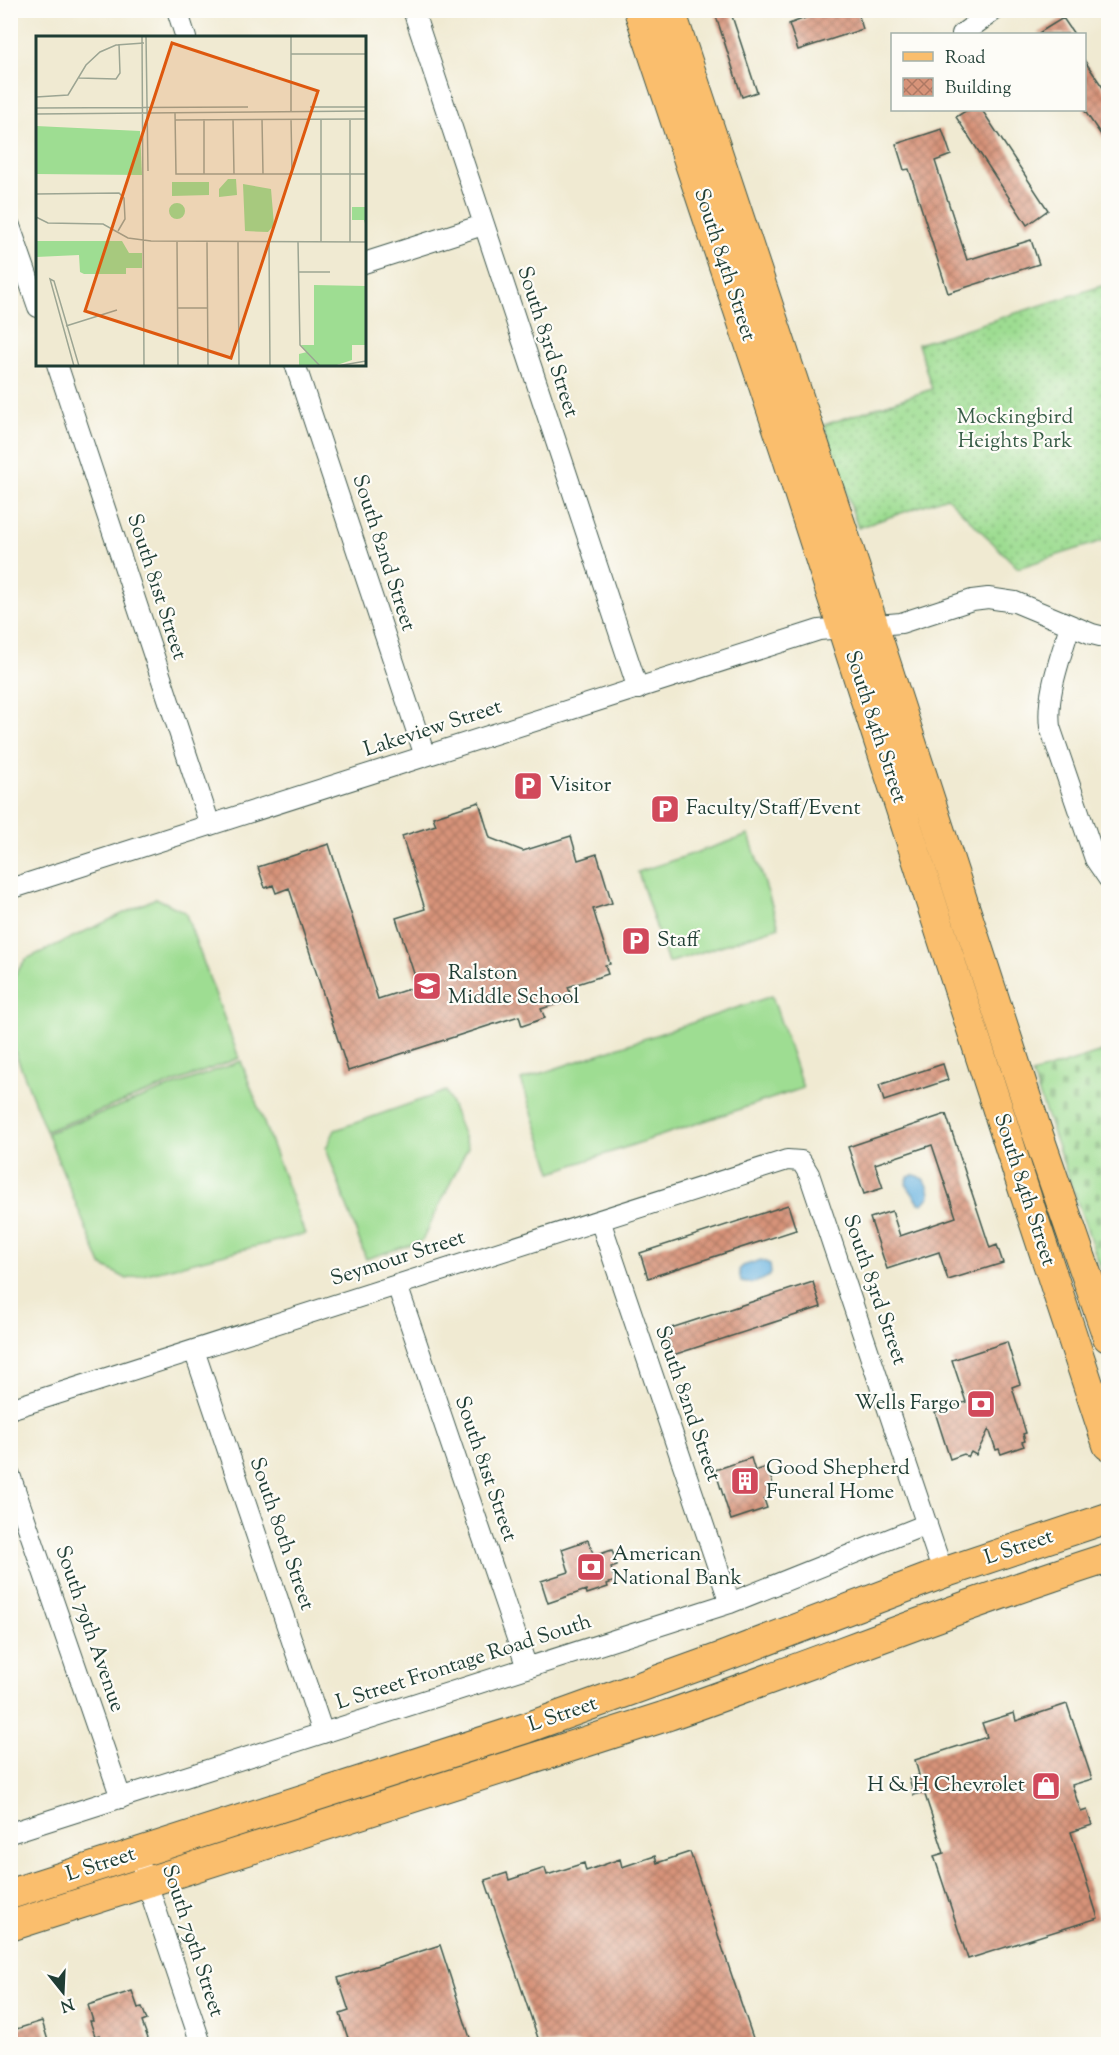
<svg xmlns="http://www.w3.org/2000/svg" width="1119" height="2055" viewBox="0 0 1119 2055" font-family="'Sorts Mill Goudy',serif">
  <defs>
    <pattern id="grass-dots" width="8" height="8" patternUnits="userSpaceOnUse" patternTransform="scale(1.5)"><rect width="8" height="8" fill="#9edd92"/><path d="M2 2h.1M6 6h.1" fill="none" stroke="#80b478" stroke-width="1.8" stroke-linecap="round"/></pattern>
    <pattern id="cemetery-stones" width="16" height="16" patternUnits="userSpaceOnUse" patternTransform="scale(1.5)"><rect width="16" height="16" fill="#9edd92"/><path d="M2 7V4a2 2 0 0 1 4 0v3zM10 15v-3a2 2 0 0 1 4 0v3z" fill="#80b478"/></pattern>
    <pattern id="building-cross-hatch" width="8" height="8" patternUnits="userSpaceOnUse" patternTransform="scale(1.5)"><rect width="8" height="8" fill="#d79379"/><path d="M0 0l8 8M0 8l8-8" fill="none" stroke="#ae7964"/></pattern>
  </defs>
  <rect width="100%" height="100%" fill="#fdfcf7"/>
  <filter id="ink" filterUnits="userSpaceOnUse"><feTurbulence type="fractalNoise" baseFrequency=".0167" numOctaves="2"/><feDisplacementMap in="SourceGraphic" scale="12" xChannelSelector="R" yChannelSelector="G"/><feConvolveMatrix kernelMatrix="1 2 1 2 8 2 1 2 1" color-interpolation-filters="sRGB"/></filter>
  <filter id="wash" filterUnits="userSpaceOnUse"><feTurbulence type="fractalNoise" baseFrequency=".008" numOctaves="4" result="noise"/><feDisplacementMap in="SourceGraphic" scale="24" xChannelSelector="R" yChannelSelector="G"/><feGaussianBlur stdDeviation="1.35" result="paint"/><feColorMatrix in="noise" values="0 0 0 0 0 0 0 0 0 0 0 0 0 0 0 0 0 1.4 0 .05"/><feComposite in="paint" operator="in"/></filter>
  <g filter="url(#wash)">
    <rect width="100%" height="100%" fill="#f0ead2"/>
    <path fill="url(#grass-dots)" stroke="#5e8d63" stroke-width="1.5" d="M1108 284V539L1018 568 947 497 858 528 824 425 932 389 918 344Z"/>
    <path fill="url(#cemetery-stones)" stroke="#5e8d63" stroke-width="1.5" d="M1108 1050V1289L1032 1074Z"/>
    <path fill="#9edd92" stroke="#5e8d63" stroke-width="1.5" d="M749 835 779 927 668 963 638 872Z
      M156 898 185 912 239 1058 46 1131 11 1042V980L26 959Z
      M772 996 803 1088 552 1172 521 1080Z
      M241 1061 305 1234 127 1279 101 1265 47 1133Z
      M446 1091 468 1147 422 1241 366 1259 326 1148 335 1130Z"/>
    <path fill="#67b2e0" stroke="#43788a" stroke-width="1.5" d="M914 1175C924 1176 930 1186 930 1196L923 1204 919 1203 906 1184 908 1177Z
      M761 1260 770 1264 771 1274C764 1281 750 1285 741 1282L739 1270 743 1266Z"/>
    <g id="blocks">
      <path fill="url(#building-cross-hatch)" d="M714 10H730L757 92 742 97Z
        M805 10H857L863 29 798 50 789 24 808 17Z
        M1063 18 1074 34H1037Z
        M1084 60 1108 95V145L1084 110Z
        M967 110H982L1048 210 1027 225 956 117Z
        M942 129 951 155 935 161 967 260 1031 240 1039 264 948 293 909 169 904 170 896 144Z
        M479 802 490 838 523 851 571 836 578 860 597 854 612 903 593 909 610 964 605 965 608 974 568 987 572 999 541 1009 545 1018 522 1026 519 1016 348 1071 289 888 276 893 273 885 265 888 258 867 329 844 378 999 418 986 396 918 425 909 402 836 436 825 433 817Z
        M943 1064 948 1080 884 1101 879 1085Z
        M946 1114 990 1248 997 1245 1003 1263 948 1280 939 1252 887 1269 870 1218 892 1211 900 1236 956 1217 932 1145 875 1164 883 1188 864 1194 848 1147Z
        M788 1205 796 1230 648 1278 640 1253Z
        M813 1282 821 1307 673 1355 665 1330Z
        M1007 1342 1020 1384 1012 1387 1026 1433 1023 1434 1025 1441 1022 1442 1024 1446 1001 1454 999 1449 996 1450 989 1429 976 1455 971 1452 968 1457 964 1454 950 1459 935 1412 966 1402 952 1360Z
        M751 1458 755 1471 767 1467 775 1490 767 1493 769 1497 764 1499 767 1508 731 1520 715 1470Z
        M588 1540 594 1556 612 1550 617 1566 611 1568 615 1581 607 1584 608 1587 587 1594 586 1590 548 1603 541 1581 569 1572 562 1549Z
        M1067 1704 1092 1779 1072 1785 1081 1812 1087 1810 1092 1825 1071 1832 1098 1918 968 1959 934 1856 944 1853 924 1792 914 1795 909 1778 919 1775 915 1760 987 1737 982 1723 1014 1713 1016 1721Z
        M690 1852 755 2044H540L485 1880 507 1873 509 1880 545 1868 547 1875 584 1863 586 1871 620 1859 622 1867 655 1856 657 1863Z
        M440 1945 472 2044H350L340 2014 349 2011 338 1978Z
        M132 1991 138 2008 142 2007 147 2020 142 2022 150 2044H103L100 2035 95 2036 90 2021H93L88 2005Z
        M42 2021 49 2044H10V2031Z"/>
    </g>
  </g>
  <g filter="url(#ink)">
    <use href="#blocks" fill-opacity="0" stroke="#3e574c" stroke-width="1.5"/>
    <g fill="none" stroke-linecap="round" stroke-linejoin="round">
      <g stroke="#3e574c" stroke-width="22">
        <path id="minor" d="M177 10 186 38
          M413 10 638 689
          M962 34 995 10
          M10 226 38 307
          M364 263 483 225
          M57 364 210 825
          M295 364 425 756
          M1070 625C1061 657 1046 693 1050 727L1095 859 1108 878
          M10 889 819 630 901 623 972 600 988 598 1015 602 1092 634 1108 638
          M600 1220 730 1603
          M397 1285 527 1668
          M194 1350 323 1733
          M10 1409 787 1160 801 1161 809 1174 943 1573
          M10 1475 121 1798
          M10 1833 730 1603 927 1524
          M143 1871 201 2044"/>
      </g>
      <g stroke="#3e574c" stroke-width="32">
        <path id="primary" d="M639 10 785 449 1018 1172 1108 1445
          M670 10 854 566 1036 1129 1108 1337
          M10 1894 526 1728 717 1659 943 1573 1108 1518
          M10 1926 663 1717C812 1665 958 1606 1108 1558"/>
      </g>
      <use href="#minor" stroke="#fff" stroke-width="20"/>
      <use href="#primary" stroke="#fabe6d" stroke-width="30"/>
    </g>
  </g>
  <defs>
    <g id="parking-square" transform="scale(1.5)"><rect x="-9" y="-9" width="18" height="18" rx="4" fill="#d1495b" stroke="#fdfcf7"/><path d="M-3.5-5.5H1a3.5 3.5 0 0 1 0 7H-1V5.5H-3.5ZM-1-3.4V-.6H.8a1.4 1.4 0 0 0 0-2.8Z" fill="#fff"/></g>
    <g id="school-square" transform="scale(1.5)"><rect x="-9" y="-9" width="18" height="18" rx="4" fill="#d1495b" stroke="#fdfcf7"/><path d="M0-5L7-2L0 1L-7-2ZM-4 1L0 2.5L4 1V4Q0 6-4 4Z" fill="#fff"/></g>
    <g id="bank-square" transform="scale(1.5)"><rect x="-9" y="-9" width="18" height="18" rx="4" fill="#d1495b" stroke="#fdfcf7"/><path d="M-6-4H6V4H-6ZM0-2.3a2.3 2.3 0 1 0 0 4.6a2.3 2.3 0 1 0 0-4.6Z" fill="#fff"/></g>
    <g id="building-square" transform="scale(1.5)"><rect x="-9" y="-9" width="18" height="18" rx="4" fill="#d1495b" stroke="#fdfcf7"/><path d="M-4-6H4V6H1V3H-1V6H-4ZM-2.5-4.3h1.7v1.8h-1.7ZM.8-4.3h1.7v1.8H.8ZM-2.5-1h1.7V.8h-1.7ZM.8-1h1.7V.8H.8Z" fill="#fff"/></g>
    <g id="shop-square" transform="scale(1.5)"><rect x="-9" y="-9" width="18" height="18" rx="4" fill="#d1495b" stroke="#fdfcf7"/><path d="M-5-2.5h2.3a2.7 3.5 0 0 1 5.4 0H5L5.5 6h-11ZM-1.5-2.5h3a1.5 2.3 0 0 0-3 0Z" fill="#fff"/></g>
  </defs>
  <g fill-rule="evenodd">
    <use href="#parking-square" x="528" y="786"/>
    <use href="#parking-square" x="665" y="809"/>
    <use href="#parking-square" x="636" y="941"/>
    <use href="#school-square" x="427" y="986"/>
    <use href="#bank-square" x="981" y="1404"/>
    <use href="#building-square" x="745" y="1481"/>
    <use href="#bank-square" x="591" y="1567"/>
    <use href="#shop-square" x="1046" y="1786"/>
  </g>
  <g text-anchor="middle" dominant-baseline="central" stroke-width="4.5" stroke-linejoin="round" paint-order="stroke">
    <g font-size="21" fill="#1f3d34" stroke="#fdfcf7">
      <text transform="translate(724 265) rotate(72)">South 84th Street</text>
      <text transform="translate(547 342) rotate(72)">South 83rd Street</text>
      <text transform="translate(383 553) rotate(72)">South 82nd Street</text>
      <text transform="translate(156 587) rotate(72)">South 81st Street</text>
      <text transform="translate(875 727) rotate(72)">South 84th Street</text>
      <text transform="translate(433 729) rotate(-18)">Lakeview Street</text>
      <text transform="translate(1024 1190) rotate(72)">South 84th Street</text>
      <text transform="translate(398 1259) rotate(-18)">Seymour Street</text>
      <text transform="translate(874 1290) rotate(71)">South 83rd Street</text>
      <text transform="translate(687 1404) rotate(71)">South 82nd Street</text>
      <text transform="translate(485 1469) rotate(71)">South 81st Street</text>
      <text transform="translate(281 1534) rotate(71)">South 80th Street</text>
      <text transform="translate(1019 1548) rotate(-19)">L Street</text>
      <text transform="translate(89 1629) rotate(71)">South 79th Avenue</text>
      <text transform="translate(464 1663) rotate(-18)">L Street Frontage Road South</text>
      <text transform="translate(563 1715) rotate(-19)">L Street</text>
      <text transform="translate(101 1865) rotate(-18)">L Street</text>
      <text transform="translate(192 1941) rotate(72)">South 79th Street</text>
    </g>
    <g font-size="21" fill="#385d47" stroke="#fdfcf7">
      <text x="1015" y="418">Mockingbird<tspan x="1015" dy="24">Heights Park</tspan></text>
    </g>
    <g font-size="21" fill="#1f3d34" stroke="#fdfcf7" text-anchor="start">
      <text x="549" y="786">Visitor</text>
      <text x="686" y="809">Faculty/Staff/Event</text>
      <text x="657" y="941">Staff</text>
      <text x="448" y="974">Ralston<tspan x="448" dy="24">Middle School</tspan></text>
      <text x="960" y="1404" text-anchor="end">Wells Fargo</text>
      <text x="766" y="1469">Good Shepherd<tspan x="766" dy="24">Funeral Home</tspan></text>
      <text x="612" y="1555">American<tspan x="612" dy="24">National Bank</tspan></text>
      <text x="1025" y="1786" text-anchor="end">H &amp; H Chevrolet</text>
    </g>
  </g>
  <g transform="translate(36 36)">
    <rect width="330" height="330" fill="#f0ead2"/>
    <path d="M316 171H330V191L328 184H316ZM0 205H86L93 217H106V232H90V238H48L44 236 43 219 0 221ZM278 249 330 250V309H316V324L298 330H263V318L271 316 265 309H278Z" fill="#9edd92"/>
    <path d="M0 90 104 95 106 139 0 138Z" fill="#9edd92"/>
    <path d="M192 143H200L201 159 183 161V153ZM136 146H173V159L136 160ZM207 148 235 153 238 189 232 196 209 195ZM133 175a8 8 0 1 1 16 0a8 8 0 1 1-16 0Z" fill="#9edd92"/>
    <path fill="none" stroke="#9ca593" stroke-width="1.5" d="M106 0 108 330M110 0 112 135M255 18H330M43 42 80 43 84 37 83 8M0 61 32 59 50 29 64 16 80 9 108 7M274 71H330M0 72 212 71M255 75V0M139 77 140 138H330M0 78 330 75M168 83V138M197 83 198 138M226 83 227 138M255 83 256 138M285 83V206M314 83V206M139 84 330 83M0 158 83 157 88 162 89 183 82 195M0 181 12 187 67 188 92 202 115 205 330 206M141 205 142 330M171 206 172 330M202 206 203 330M233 206 234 330M262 206 264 309 284 330M263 236H294M142 272H172M30 290 81 274M38 330 14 243 18 245 43 330M301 330 330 325"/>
    <path fill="#de580e" fill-opacity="0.15" stroke="#de580e" stroke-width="3" d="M136 7 282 55 195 322 49 275Z"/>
    <rect width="330" height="330" fill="none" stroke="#1f3d34" stroke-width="3"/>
  </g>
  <rect width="1119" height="2055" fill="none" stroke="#fdfcf7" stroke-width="36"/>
  <rect x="891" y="33" width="195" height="78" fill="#fdfcf7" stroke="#a4b0a9" stroke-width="1.5"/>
  <rect x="903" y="52" width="30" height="9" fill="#fabe6d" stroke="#a4b0a9" stroke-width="1.5"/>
  <text x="945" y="63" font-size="18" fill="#1f3d34">Road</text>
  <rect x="903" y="78" width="30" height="18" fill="url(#building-cross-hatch)" stroke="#a4b0a9" stroke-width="1.5"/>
  <text x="945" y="93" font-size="18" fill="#1f3d34">Building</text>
  <g transform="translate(63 1992) rotate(162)" stroke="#fdfcf7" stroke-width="4.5" paint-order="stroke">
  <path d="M0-4.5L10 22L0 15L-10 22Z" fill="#1f3d34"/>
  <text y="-9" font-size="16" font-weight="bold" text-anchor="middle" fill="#1f3d34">N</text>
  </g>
</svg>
